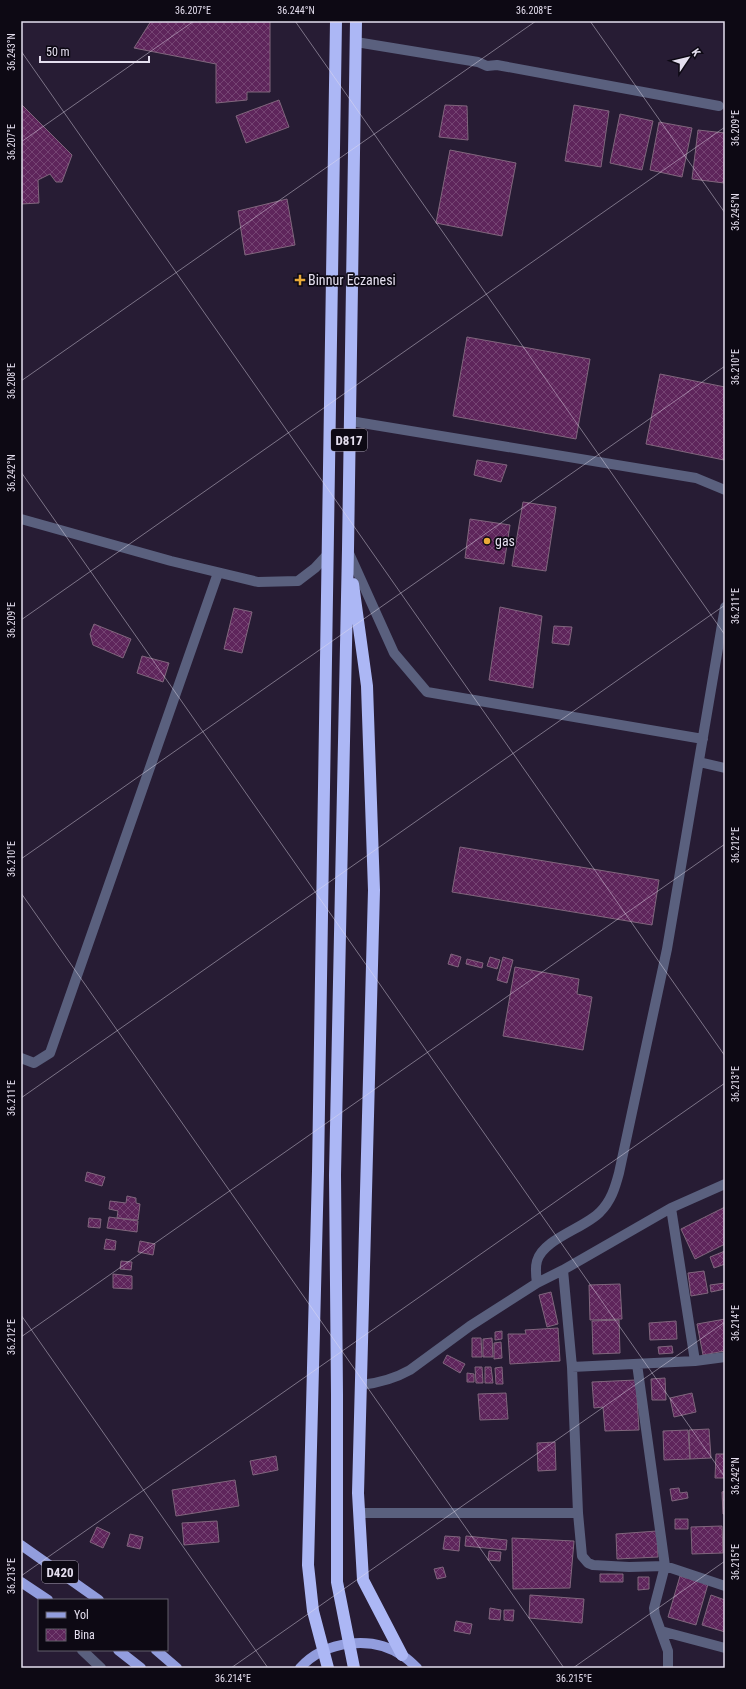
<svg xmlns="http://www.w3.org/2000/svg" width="746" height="1689" viewBox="0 0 746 1689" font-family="'Roboto Condensed',sans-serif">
  <defs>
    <pattern id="building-cross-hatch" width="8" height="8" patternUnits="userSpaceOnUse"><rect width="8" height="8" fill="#5e255b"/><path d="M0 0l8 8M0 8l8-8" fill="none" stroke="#754473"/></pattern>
  </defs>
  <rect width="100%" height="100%" fill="#271c34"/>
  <path fill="url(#building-cross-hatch)" stroke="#80667d" d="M151 21H270V92H247V100L216 103V64L134 48Z
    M279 100 289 127 246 143 236 116Z
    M21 104 72 155 62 182H56L50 174 38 180 39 203 21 204Z
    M445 105 467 106 468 140 439 137Z
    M574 105 609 111 601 167 565 161Z
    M620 114 653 121 642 170 610 163Z
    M659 122 692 128 682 177 650 170Z
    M698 130 725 133 724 183 692 179Z
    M450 150 516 163 502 236 436 223Z
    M287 199 295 245 245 255 238 211Z
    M467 337 590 359 576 439 453 416Z
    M660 374 725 387V453L724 460 646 444Z
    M477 460 507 465 501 482 474 475Z
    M523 502 556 507 546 571 512 566Z
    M470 519 510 525 504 564 465 558Z
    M500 607 542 616 533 688 489 680Z
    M234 608 252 612 242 653 224 649Z
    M94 624 131 639 123 658 93 645 90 634Z
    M554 626 572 627 569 645 552 643Z
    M142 656 169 663 163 682 137 673Z
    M460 847 659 880 652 925 452 892Z
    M451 954 461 957 458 967 448 964Z
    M490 957 500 960 497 969 487 966Z
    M503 957 513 960 507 983 497 980Z
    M467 959 483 963 482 968 466 964Z
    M515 967 579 979 577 994 592 997 583 1050 503 1036Z
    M87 1172 105 1177 102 1186 85 1181Z
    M127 1196 136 1198V1203L140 1204 138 1220 117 1218 118 1211 109 1209 110 1201 126 1203Z
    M725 1207V1244L695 1259 681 1229Z
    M109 1217 138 1221 137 1232 107 1228Z
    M89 1218 101 1219 100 1228 88 1227Z
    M106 1239 116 1241 115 1250 104 1249Z
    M140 1241 155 1244 153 1255 138 1252Z
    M725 1251V1264L714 1268 710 1257Z
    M121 1261 132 1262 131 1270 120 1269Z
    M704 1271 708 1293 691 1296 688 1273Z
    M113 1274 132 1276V1289L113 1288Z
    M725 1283V1289L711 1292 710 1285Z
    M620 1284 622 1319 590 1320 589 1285Z
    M551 1292 558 1324 547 1327 539 1295Z
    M725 1319V1351L703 1355 697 1324Z
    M619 1320 620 1353 593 1354 592 1321Z
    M676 1321 677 1339 650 1340 649 1323Z
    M558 1328 560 1361 510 1364 508 1334H526L525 1330Z
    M502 1331V1339L495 1340V1332Z
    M472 1338H481L482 1357H472Z
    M492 1338 493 1357H483V1339Z
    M501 1342 502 1358 494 1359V1343Z
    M672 1346 673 1353 659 1354 658 1347Z
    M447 1355 465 1364 460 1373 443 1363Z
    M475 1367H482L483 1383H476Z
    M485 1367H491L493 1383H485Z
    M502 1367 503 1384H496L495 1368Z
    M467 1373 474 1374V1382H467Z
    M665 1378 666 1400H652L651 1379Z
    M636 1380 639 1430 605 1431 603 1407 594 1408 592 1382Z
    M506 1393 508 1419 480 1420 478 1394Z
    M692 1393 696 1412 674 1417 670 1398Z
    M709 1429 711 1458 690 1459 689 1430Z
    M688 1430 690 1459 664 1460 663 1431Z
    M555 1442 556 1470 538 1471 537 1443Z
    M716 1454H725V1478H715Z
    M276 1456 278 1470 253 1475 250 1461Z
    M235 1480 239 1506 176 1516 172 1490Z
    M679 1488 680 1493 687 1492 688 1498 672 1501 670 1489Z
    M725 1491V1514H723L722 1492Z
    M675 1519H688V1529H675Z
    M217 1521 219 1542 184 1545 182 1523Z
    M722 1526 723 1553 692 1554 691 1527Z
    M97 1527 110 1533 103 1548 90 1542Z
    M657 1531 658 1557 617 1559 616 1534Z
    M130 1534 143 1537 140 1549 127 1546Z
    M445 1536 460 1537 459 1551 443 1549Z
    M466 1536 507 1540 506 1550 465 1546Z
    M512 1538 574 1541 570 1588 513 1589Z
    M489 1551 501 1552 500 1561 488 1560Z
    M443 1567 446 1577 437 1579 434 1569Z
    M600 1574H623V1582H600Z
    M680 1576 708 1584 696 1625 668 1617Z
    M638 1577H649V1589L638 1590Z
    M530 1595 584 1599 582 1623 529 1618Z
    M711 1595 725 1600V1632L702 1625Z
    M490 1608 501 1610 500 1620 489 1619Z
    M504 1610H514L513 1621 504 1620Z
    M456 1621 472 1624 470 1634 454 1631Z"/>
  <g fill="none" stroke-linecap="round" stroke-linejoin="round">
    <path stroke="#5a607e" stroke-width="10" d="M356 42 478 62 487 66 497 65 719 106
      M350 421 696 478 725 490
      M21 519 171 561 258 582 298 581 315 568 328 554
      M348 551 394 653 427 692 703 739
      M699 762 725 768
      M21 1058 34 1063 50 1053 218 573
      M671 1208 695 1361
      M563 1270 572 1367 578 1513 582 1556 588 1563 593 1565 629 1567 665 1566 725 1586
      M537 1283C536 1276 535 1268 537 1261 543 1239 585 1228 600 1212 611 1201 615 1188 619 1173L667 949 725 607
      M637 1364 665 1566 654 1608 655 1615 668 1651V1668
      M572 1367 695 1361 725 1357
      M361 1385C379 1383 394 1379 410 1370L470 1326 537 1283 563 1270 671 1208 725 1184
      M360 1513H578
      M661 1631 725 1648
      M82 1650 101 1668"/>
    <path stroke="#929ddd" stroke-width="10" d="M21 1545 99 1600
      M21 1582 48 1600
      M118 1650 141 1668
      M156 1650 177 1668
      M300 1668C325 1640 373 1635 403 1656 408 1659 413 1664 417 1668"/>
    <path stroke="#acb7f5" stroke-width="12" d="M353 584 367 686 374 890 358 1493 363 1580 402 1655
      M328 1668 313 1611 308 1565 318 1171 336 21
      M354 1668 337 1582V1394L335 1175 348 549 356 21"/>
  </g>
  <path fill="none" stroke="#e4deee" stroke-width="1" stroke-opacity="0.45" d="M295 21 725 635M590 21 725 213M21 51 725 1056M21 142 194 21M21 381 536 21M21 472 725 1477M21 620 725 127M21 859 725 366M21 893 564 1668M21 1098 725 605M21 1315 268 1668M21 1337 725 844M21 1576 725 1083M231 1668 725 1322M573 1668 725 1561"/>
  <g fill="#e9aa38" stroke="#0d0914" stroke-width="1.5">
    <path d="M298 274h4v4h4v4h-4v4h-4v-4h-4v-4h4z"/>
    <circle cx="487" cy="541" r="4"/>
  </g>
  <g text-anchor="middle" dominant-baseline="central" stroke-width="3.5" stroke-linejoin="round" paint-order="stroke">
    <g fill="#0d0914" stroke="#a49ead" stroke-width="1">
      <rect x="331" y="429" width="36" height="22" rx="3"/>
      <rect x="42" y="1561" width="36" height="22" rx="3"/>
    </g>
    <g font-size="13" font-weight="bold" fill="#e4deee">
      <text x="349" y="440">D817</text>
      <text x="60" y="1572">D420</text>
    </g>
    <g font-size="14" fill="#e4deee" stroke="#0d0914" text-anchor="start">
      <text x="308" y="280">Binnur Eczanesi</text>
      <text x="495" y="541">gas</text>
    </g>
  </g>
  <rect width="746" height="1689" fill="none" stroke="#0d0914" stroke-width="44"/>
  <rect x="38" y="1599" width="130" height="52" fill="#0d0914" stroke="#635e6b"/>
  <rect x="46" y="1612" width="20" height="6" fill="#929ddd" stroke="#635e6b"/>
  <text x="74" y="1619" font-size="12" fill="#e4deee">Yol</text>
  <rect x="46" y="1629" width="20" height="12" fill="url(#building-cross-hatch)" stroke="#635e6b"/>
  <text x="74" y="1639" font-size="12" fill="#e4deee">Bina</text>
  <g transform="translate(688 58) rotate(55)" stroke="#0d0914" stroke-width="3" paint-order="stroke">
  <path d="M0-3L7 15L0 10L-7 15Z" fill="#e4deee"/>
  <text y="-6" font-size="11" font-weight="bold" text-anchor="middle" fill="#e4deee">K</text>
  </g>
  <path d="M40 56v6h109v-6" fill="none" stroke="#e4deee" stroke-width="2"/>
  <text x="46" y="56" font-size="12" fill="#e4deee" stroke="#0d0914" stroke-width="3" paint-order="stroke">50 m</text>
  <rect x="22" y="22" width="702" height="1645" fill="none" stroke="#e4deee" stroke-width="1.5"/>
  <g font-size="10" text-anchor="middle" fill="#e4deee">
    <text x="193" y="14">36.207°E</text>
    <text x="296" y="14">36.244°N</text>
    <text x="534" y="14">36.208°E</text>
    <text transform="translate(11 52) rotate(-90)" y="4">36.243°N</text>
    <text transform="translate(735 128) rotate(-90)" y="4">36.209°E</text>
    <text transform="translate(11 142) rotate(-90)" y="4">36.207°E</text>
    <text transform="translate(735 212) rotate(-90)" y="4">36.245°N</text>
    <text transform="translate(735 367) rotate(-90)" y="4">36.210°E</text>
    <text transform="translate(11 381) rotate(-90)" y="4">36.208°E</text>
    <text transform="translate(11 473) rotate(-90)" y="4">36.242°N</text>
    <text transform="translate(735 606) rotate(-90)" y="4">36.211°E</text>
    <text transform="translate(11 620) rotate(-90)" y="4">36.209°E</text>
    <text transform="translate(735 845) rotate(-90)" y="4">36.212°E</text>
    <text transform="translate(11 859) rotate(-90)" y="4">36.210°E</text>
    <text transform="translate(735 1084) rotate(-90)" y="4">36.213°E</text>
    <text transform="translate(11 1098) rotate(-90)" y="4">36.211°E</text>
    <text transform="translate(735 1323) rotate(-90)" y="4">36.214°E</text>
    <text transform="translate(11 1337) rotate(-90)" y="4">36.212°E</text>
    <text transform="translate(735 1476) rotate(-90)" y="4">36.242°N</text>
    <text transform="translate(735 1562) rotate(-90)" y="4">36.215°E</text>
    <text transform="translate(11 1576) rotate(-90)" y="4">36.213°E</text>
    <text x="233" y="1682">36.214°E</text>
    <text x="574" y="1682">36.215°E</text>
  </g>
</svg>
